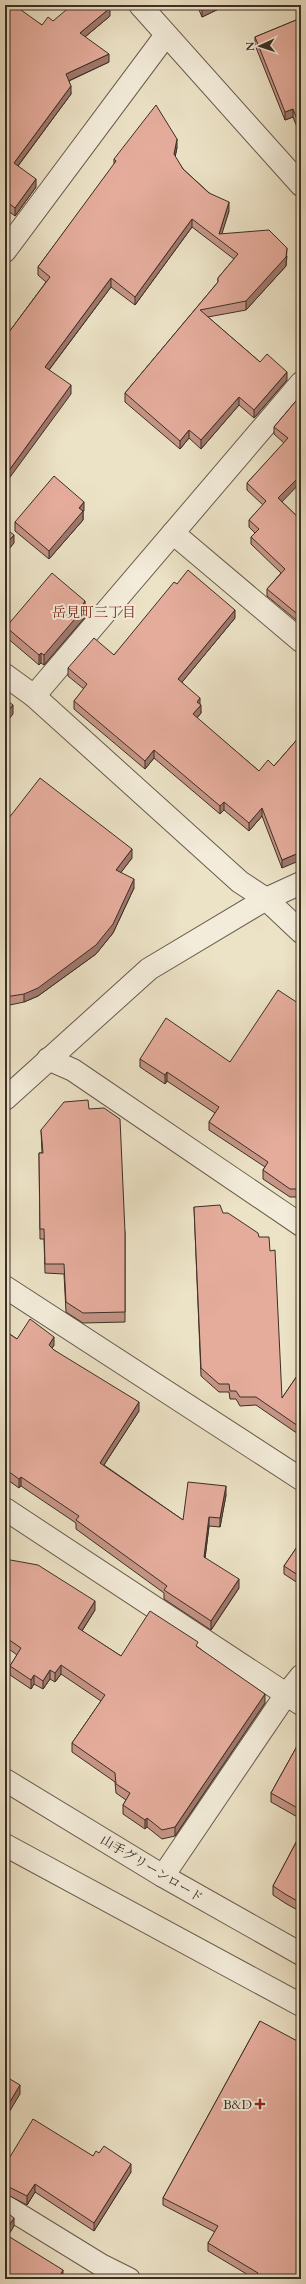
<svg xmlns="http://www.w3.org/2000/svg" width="306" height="2284" viewBox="0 0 306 2284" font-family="Cardo,'Noto Serif JP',serif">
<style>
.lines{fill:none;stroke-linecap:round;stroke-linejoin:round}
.minor-casing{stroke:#685c4e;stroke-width:24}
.minor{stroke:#f3ecda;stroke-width:22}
.wall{fill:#c59486;stroke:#3c2f26}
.shaded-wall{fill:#a0786d;stroke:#3c2f26}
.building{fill:#e5ac9c;stroke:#3c2f26}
.poi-dot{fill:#8f2418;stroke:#f3ecda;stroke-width:1.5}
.labels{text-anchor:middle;stroke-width:4;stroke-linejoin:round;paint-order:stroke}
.street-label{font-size:13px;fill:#3c2f26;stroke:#f3ecda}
.poi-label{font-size:13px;fill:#3c2f26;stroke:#f3ecda;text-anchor:end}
.neighbourhood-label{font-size:14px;fill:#7a1f14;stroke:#f3ecda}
</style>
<rect width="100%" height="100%" fill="#ece2c6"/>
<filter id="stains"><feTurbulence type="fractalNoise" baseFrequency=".005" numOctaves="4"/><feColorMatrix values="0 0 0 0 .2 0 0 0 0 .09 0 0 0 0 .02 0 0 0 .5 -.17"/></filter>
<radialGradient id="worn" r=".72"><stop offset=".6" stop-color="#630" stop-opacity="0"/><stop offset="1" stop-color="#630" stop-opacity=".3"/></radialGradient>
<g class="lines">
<!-- minor casing -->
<g class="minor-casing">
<g id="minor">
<polyline points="140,5 301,185"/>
<polyline points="5,251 166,35"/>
<polyline points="173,533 301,641"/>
<polyline points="5,675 34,696 240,882 266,899 301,932"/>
<polyline points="34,696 301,383"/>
<polyline points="48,1059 73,1070 301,1225"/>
<polyline points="5,1099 149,969 266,899 301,883"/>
<polyline points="5,1287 301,1479"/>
<polyline points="5,1509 301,1704"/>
<polyline points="5,1780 163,1876 301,1954"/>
<polyline points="5,1845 301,2005"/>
<polyline points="163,1876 285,1696 301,1676"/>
<polyline points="5,2206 101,2265 129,2279"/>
</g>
</g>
<!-- minor -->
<use href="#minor" class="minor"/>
</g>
<!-- wall -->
<g class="wall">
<polygon points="5,5 42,25 53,21 110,16 85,37 109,62 69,81 71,94 18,166 36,187 15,216 7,210 5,212"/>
<polygon points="197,5 227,5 202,17"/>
<polygon points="301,18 301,137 293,117 285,120 255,45 255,37"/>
<polygon points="177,147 175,157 183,169 229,211 221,234 287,256 286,266 246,310 208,317 260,362 287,380 254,418 239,405 201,449 189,438 180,449 125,402 125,393 218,282 218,278 234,259 192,227 135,305 111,287 49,370 71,394 9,332 46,282 38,275 38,267 114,165 114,159"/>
<polygon points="301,395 282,502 301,520 301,624 267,596 267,589 281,573 251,544 251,537 255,533 249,527 249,520 263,505 247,490 247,483 284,443 274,434 274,427"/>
<polygon points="84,510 83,512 83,520 49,559 15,531 15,522"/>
<polygon points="177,584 235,618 182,682 200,704 201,713 197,718 259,771 274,766 301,735 282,868 262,816 249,831 224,810 220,814 154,758 145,769 74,709 74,701 84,689 68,676 68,668 114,655"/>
<polygon points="85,606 86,616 44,665 41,663 39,665 6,637 6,627"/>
<polygon points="5,823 132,858 121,872 134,888 113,933 96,954 38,996 24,1002 5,1006"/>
<polygon points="301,1005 300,1197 290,1197 263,1179 263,1170 265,1167 209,1130 209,1122 215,1113 167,1081 165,1084 140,1067 140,1059 230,1062"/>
<polygon points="89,1109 125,1232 125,1322 83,1323 66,1312 64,1274 45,1273 44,1239 40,1239 39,1153 42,1153 41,1130"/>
<polygon points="194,1207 282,1398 301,1370 301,1436 256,1405 240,1406 236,1399 230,1399 229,1392 219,1392 201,1376"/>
<polygon points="5,1331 17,1339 54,1345 52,1348 54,1350 139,1411 104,1465 183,1520 226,1495 220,1527 209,1526 205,1558 239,1588 211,1630 164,1599 164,1593 76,1529 76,1523 21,1486 19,1488 5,1478"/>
<polygon points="301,1541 301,1585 284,1574 284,1566"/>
<polygon points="5,1559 95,1610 82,1631 121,1656 198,1647 265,1703 175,1836 162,1839 147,1827 145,1829 123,1814 123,1805 126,1800 116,1793 115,1782 72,1752 72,1743 101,1701 61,1674 55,1682 50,1679 43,1689 34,1684 31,1689 10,1675 10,1666 17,1655 5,1646"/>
<polygon points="301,1739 301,1819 271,1802 271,1793"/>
<polygon points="301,1833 301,1912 285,1903 273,1895 273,1886"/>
<polygon points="260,2021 301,2279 255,2279 208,2251 208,2243 215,2232 163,2205 163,2198"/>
<polygon points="99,2153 131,2172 94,2231 35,2192 27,2205 6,2194 5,2165 93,2156"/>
</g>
<!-- shaded-wall -->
<g class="shaded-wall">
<polygon points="209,5 227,5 202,17 202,8"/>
<polygon points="110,8 110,16 80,41 80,33"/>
<polygon points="109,54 109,62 66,82 66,74"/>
<polygon points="71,86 71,94 14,171 14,163"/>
<polygon points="293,109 293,117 285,120 285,112"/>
<polygon points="177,139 177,147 174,163 174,154"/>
<polygon points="36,179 36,187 15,216 15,208"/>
<polygon points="7,202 7,210 5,212 5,204"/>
<polygon points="229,202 229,211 220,240 219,234"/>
<polygon points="192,219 192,227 135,305 135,297"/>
<polygon points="287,248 286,266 246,310 246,301"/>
<polygon points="111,278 111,287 45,375 45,367"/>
<polygon points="287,372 287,380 254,418 254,410"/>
<polygon points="71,385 71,394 5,484 5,476"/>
<polygon points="239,397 239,405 201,449 201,440"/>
<polygon points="189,430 189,438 180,449 180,441"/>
<polygon points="301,475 301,482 278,506 278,498"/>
<polygon points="84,502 84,510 83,512 83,520 49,559 49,551"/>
<polygon points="14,535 14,543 5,554 5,545"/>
<polygon points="85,601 86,616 44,665 44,655"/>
<polygon points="235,610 235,618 178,687 178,679"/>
<polygon points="41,653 41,663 39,665 39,655"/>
<polygon points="200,698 200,706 197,702"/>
<polygon points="13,705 13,714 5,724 5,715"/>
<polygon points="201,705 201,713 193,722 193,714"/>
<polygon points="7,728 7,737 5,739 5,731"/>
<polygon points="154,750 154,758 145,769 145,761"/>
<polygon points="224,802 224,810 220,814 220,806"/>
<polygon points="262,808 262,816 249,831 249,823"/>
<polygon points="132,849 132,858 116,879 116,870"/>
<polygon points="301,852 301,860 282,868 282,860"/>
<polygon points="134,879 134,888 113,933 96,954 38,996 24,1002 24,994"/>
<polygon points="167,1072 167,1081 165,1084 165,1075"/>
<polygon points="301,1187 301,1195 300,1197 300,1189"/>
<polygon points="54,1337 54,1345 49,1353 49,1345"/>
<polygon points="139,1402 139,1411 100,1471 100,1463"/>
<polygon points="21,1477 21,1486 19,1488 19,1479"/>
<polygon points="226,1486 226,1495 220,1527 220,1518"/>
<polygon points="209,1517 209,1526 204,1566 204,1557"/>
<polygon points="239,1579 239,1588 211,1630 211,1621"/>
<polygon points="95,1601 95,1610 78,1637 78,1628"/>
<polygon points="61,1665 61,1674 55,1682 55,1673"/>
<polygon points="50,1670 50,1679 43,1689 43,1681"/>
<polygon points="34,1675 34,1684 31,1689 31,1680"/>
<polygon points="265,1694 265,1703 175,1836 175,1827"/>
<polygon points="147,1818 147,1827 145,1829 145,1820"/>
<polygon points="20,2085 20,2094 5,2119 5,2110"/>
<polygon points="131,2164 131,2172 94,2231 94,2223"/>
<polygon points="35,2184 35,2192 27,2205 27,2196"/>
<rect x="5" y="2185" width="1" height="9"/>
<polygon points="14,2218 14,2226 5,2241 5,2232"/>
<polygon points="63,2270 63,2279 58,2279"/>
</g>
<!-- building -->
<g class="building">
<polygon points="5,5 14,5 42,25 48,17 53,21 72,5 107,5 110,8 80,33 109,54 66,74 71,86 14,163 36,179 15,208 7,202 5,204"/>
<polygon points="201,5 209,5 202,8"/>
<polygon points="301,18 301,129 293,109 285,112 255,37"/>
<polygon points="156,105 177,139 174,154 183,169 209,193 229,202 219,234 269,230 287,248 286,257 246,301 200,310 260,362 267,354 287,372 254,410 239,397 201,440 189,430 180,441 125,393 218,282 218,278 238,254 192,219 135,297 111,278 45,367 71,385 5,476 5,329 9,332 50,277 38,267 116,161 114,159"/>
<polygon points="301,395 301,475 278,498 301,520 301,617 267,589 285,569 251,537 259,529 249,520 266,501 247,483 288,438 274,427"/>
<polygon points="54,476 84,502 79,508 83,511 49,551 15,522"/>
<polygon points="5,528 14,535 5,545"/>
<polygon points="188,570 235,610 178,679 200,698 197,702 201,705 193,714 259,771 268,760 274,766 301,735 301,852 282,860 262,808 249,823 224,802 220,806 154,750 145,761 74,701 87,684 68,668 94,638 114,655 174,582 177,584"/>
<polygon points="52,573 85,601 83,604 86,606 44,655 41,653 39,655 6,627"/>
<polygon points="5,699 13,705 5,715"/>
<polygon points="5,726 7,728 5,731"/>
<polygon points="40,778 132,849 116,870 134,879 113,924 96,945 38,988 24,994 5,997 5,823"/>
<polygon points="278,990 301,1005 301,1187 300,1189 290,1189 263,1170 268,1162 209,1122 219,1107 167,1072 165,1075 140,1059 166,1018 230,1062"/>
<polygon points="88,1100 89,1109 104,1108 120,1119 125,1232 125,1312 83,1313 66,1302 64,1264 45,1264 44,1229 40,1229 39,1153 43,1153 41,1130 64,1102"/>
<polygon points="220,1205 223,1213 228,1213 258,1233 259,1237 269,1237 270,1251 275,1250 282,1398 301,1370 301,1428 256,1397 240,1397 236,1391 230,1391 229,1384 219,1384 201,1368 194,1207"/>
<polygon points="30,1319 54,1337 49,1345 54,1350 139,1402 100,1463 183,1520 188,1482 226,1486 220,1518 209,1517 204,1557 239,1579 211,1621 164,1590 167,1586 76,1520 79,1516 21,1477 19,1479 5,1469 5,1331 17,1339"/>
<polygon points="301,1541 301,1577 284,1566"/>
<polygon points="5,1559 38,1565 95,1601 78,1628 121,1656 150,1611 198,1642 196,1646 265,1694 175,1827 162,1830 147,1818 145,1820 123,1805 130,1793 116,1784 115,1773 72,1743 105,1695 61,1665 55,1673 50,1670 43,1681 34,1675 31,1680 10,1666 21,1648 5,1637"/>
<polygon points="301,1739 301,1810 271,1793"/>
<polygon points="301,1833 301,1903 285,1894 273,1886"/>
<polygon points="260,2021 301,2043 301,2279 256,2279 258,2273 208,2243 218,2226 163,2198"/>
<polygon points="5,2076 20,2085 5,2110"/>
<polygon points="33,2119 93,2156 96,2151 99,2153 104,2146 131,2164 94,2223 35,2184 27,2196 5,2185 5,2165"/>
<polygon points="5,2211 14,2218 5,2232"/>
<polygon points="5,2234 63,2270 58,2279 5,2279"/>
</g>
<!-- markers -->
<path class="poi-dot" d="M258 2098h4v4h4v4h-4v4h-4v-4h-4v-4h4z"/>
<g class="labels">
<!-- street labels -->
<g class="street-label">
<text transform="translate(152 1868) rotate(31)" y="5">山手グリーンロード</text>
</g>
<!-- poi labels -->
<g class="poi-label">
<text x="252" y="2109">B&amp;D</text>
</g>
<!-- neighbourhood labels -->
<g class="neighbourhood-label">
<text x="94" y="617">岳見町三丁目</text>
</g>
</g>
<!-- margin -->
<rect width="306" height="2284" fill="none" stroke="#ece2c6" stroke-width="20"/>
<rect x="6" y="6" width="294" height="2272" fill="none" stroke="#3c2f26" stroke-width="2"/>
<rect x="10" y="10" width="286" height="2264" fill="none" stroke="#3c2f26"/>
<!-- north arrow -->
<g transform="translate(260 46) rotate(267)" stroke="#f3ecda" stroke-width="3" paint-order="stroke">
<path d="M0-3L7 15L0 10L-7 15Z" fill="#3c2f26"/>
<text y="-6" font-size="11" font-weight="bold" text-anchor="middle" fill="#3c2f26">N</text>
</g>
<rect width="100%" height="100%" filter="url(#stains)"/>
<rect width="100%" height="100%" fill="url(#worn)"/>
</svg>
